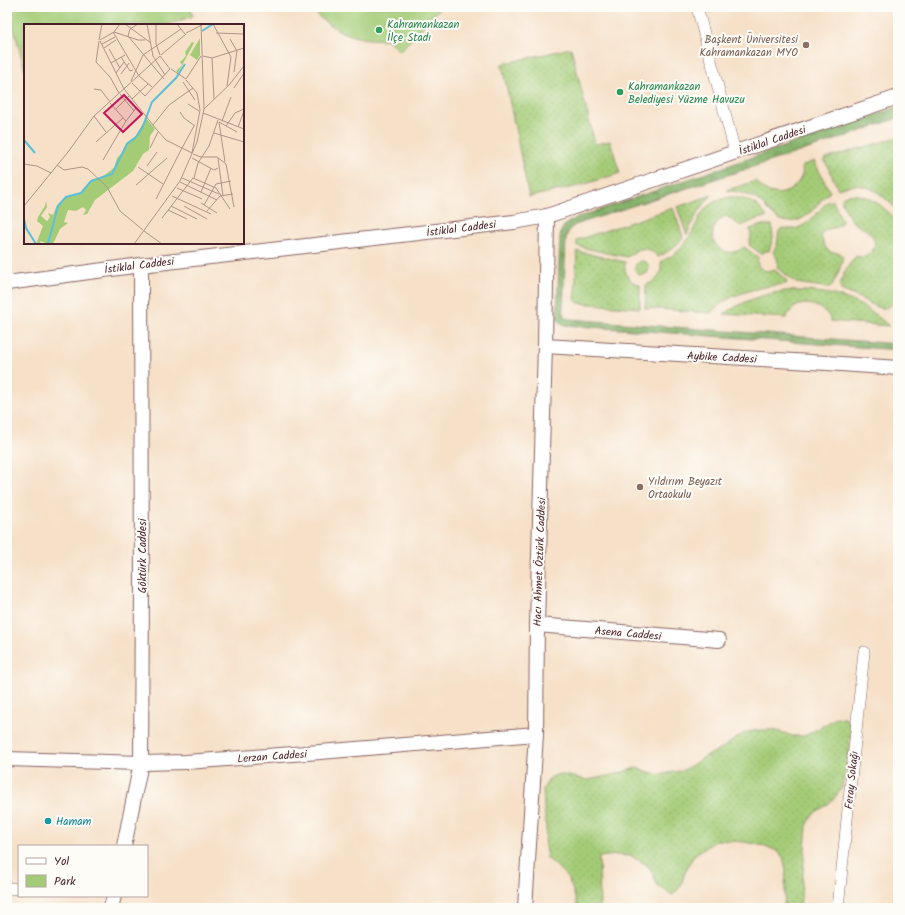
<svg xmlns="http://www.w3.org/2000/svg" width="905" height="915" viewBox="0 0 905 915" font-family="Kalam,sans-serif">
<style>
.green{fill:url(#green-dots);stroke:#777651}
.forest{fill:url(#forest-crowns);stroke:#66684a}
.pitch{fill:#a4cc77;stroke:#777651}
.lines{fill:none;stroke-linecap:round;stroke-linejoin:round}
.minor-casing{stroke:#866362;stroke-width:12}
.tertiary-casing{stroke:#866362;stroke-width:16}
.minor{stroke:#fff;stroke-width:11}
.tertiary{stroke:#fff;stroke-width:14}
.leisure-dot{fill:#2e9e5b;stroke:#fdfcf7;stroke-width:1.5}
.education-dot{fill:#8d6e63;stroke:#fdfcf7;stroke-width:1.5}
.culture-dot{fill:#0f9aa8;stroke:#fdfcf7;stroke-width:1.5}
.labels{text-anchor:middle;stroke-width:4;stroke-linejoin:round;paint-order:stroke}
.leisure-label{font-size:11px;fill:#27864d;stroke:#fdfcf7;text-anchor:start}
.education-label{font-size:11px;fill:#785e54;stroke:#fdfcf7;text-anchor:end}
.street-label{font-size:11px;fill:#4a1f2b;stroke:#fdfcf7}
.culture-label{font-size:11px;fill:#0d838f;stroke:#fdfcf7;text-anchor:start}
.inset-river{fill:none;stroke:#5abfd8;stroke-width:2}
.inset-road{fill:none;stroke:#b19389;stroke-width:1}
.view{fill:#c2185b;fill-opacity:0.15;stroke:#c2185b;stroke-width:2}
.inset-edge{fill:none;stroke:#4a1f2b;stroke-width:2}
</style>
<defs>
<pattern id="green-dots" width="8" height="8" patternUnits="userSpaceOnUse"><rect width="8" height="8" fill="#a4cc77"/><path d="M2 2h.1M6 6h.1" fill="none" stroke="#8faf67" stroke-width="1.8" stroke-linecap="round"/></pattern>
<pattern id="forest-crowns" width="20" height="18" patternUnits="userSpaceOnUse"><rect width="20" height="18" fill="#83b068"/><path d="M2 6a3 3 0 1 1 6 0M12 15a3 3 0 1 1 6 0" fill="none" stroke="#6d8f56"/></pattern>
</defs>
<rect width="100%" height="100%" fill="#fdfcf7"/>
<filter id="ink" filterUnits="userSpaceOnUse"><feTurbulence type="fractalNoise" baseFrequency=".025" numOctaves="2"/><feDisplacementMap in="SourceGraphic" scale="8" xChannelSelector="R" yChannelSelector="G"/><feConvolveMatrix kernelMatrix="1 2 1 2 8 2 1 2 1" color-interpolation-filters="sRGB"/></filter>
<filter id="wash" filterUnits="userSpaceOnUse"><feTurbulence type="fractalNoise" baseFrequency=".012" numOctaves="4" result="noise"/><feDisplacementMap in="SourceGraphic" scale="16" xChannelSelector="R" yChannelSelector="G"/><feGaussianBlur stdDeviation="0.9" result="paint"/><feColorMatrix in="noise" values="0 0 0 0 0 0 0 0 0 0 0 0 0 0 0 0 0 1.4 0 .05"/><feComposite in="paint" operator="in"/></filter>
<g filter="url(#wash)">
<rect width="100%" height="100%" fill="#f6e0c7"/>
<!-- green -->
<g class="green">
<polygon points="571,48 595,144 610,141 620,173 579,186 529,197 502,64"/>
<path d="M898,137v73c-21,-19 -31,-31 -60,-21l-14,-30z"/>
<path d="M814,161l16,31c-10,7 -15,18 -24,24 -11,8 -25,8 -34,-2 -5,-4 -8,-9 -13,-13 -9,-7 -21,-9 -32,-11l29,-9c5,6 10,11 18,12 12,3 24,-7 28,-18 1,-3 0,-6 0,-9z"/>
<path d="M712,195c-12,12 -19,25 -25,40l-10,-28z"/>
<path d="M846,195c23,-3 36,11 52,26v78c-14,15 -20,9 -36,0 -7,-3 -14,-6 -21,-9l-1,-2c0,-11 9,-24 16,-32 6,2 11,1 15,-4 9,-11 0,-20 -10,-25 -3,-2 -6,-3 -8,-5 -5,-6 -8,-14 -11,-20 0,-4 0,-5 4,-7z"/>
<path d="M731,197c16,1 27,6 36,20l-10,2 -16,7c-5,-3 -9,-7 -15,-10 -28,13 -7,50 18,31l14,10c-3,11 7,17 16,12l12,11 1,3 -2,1c-20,2 -43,7 -60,17 -6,4 -10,8 -15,12l-65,-5 1,-23c12,-4 16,-11 15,-23 9,-5 18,-10 24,-19 17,-21 11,-40 46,-46z"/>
<path d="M831,201h2l9,19c-1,11 -16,5 -21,15 1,5 4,14 9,17 3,1 10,-1 12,3 3,5 -8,28 -12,33l-34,-5 -19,-16c2,-6 0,-10 -4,-15l4,-7 2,-14 3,-3c21,6 33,-13 45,-26z"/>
<path d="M673,208l10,29c-6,9 -15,15 -25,20 -10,-11 -20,-11 -30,0l-22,-4 -29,-7v-6z"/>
<polygon points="762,225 772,225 773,238 769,251 764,251 761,254 749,245 751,237 750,229"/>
<path d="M577,251l48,11c-1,13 3,19 15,23v23l-62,-5 -2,-2 -1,-3z"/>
<circle cx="642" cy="268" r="7"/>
<path d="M785,291c29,-1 57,2 82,18 8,5 15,11 22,17l-58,-5c-3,-11 -20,-20 -31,-16 -7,2 -11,8 -14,13l-62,-4c22,-14 36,-19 61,-23z"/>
<path d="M837,717l10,2 4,9 -4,36 -6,26 -11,13 -17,11 -6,12 -7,82h-16l2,-39 -3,-12 -6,-6 -12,-5 -21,-4 -27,-2 -23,15 -9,17 -4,14 -8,9 -16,-9 -4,-13 -6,-8 -16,-9 -15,-1 -17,2 1,51h-22c-3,-9 -5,-19 -9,-27 -5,-9 -15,-17 -22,-23l-2,-12 1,-18 -2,-21 -1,-18 7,-11 8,-4 30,6 24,-5 24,-7 23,7 25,-5 17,-11 20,-10 14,-10 11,-7 14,-2h13l11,3 8,3h12l14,-7z"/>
</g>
<!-- forest -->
<path class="forest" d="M898,107v11l-68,24 -183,59 -72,24c-5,3 -7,7 -9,13l-3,71c0,5 0,8 6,10l329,25v6l-333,-25c-4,-2 -6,-3 -8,-8l3,-80c1,-12 8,-15 19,-20z"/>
<!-- pitch -->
<g class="pitch">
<polygon points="8,7 190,7 193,16 167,25 25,25 25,70"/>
<path d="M310,7h131l-41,44 -13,-12c-30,3 -58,-9 -77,-32z"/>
</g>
</g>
<g filter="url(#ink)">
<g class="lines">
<!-- minor casing -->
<g class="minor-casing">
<g id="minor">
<polyline points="697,7 735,152"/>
<polyline points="7,888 19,889"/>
<polyline points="838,908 864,652"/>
</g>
</g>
<!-- tertiary casing -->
<g class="tertiary-casing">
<g id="tertiary">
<polyline points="7,283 141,265 514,222 547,216 898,97"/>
<polyline points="545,346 827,363 898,368"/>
<polyline points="537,625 719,640"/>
<polyline points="7,759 141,763 186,762 320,752 536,734"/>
<polyline points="124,846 141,763 142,587 141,265"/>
<polyline points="111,908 114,896"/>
<polyline points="525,908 536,734 537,625 545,346 547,216"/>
</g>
</g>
<!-- minor -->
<use href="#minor" class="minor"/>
<!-- tertiary -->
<use href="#tertiary" class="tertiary"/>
</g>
</g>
<!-- markers -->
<g class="leisure-dot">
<circle cx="379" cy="30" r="4"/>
<circle cx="620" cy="92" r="4"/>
</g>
<g class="education-dot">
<circle cx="806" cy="45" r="4"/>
<circle cx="640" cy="487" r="4"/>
</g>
<circle class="culture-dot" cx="48" cy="821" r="4"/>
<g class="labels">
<!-- leisure labels -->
<g class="leisure-label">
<text x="387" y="28">Kahramankazan<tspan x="387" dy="13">İlçe Stadı</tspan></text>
<text x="628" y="90">Kahramankazan<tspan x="628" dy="13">Belediyesi Yüzme Havuzu</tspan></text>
</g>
<!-- education labels -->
<g class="education-label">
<text x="798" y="43">Başkent Üniversitesi<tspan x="798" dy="13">Kahramankazan MYO</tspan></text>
<text x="648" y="485" text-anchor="start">Yıldırım Beyazıt<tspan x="648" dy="13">Ortaokulu</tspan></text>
</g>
<!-- street labels -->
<g class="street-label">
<text transform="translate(772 140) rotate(-19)" y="4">İstiklal Caddesi</text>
<text transform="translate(461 228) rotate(-7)" y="4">İstiklal Caddesi</text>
<text transform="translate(139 265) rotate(-7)" y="4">İstiklal Caddesi</text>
<text transform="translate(722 357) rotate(3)" y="4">Aybike Caddesi</text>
<text transform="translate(142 556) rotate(-90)" y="4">Göktürk Caddesi</text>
<text transform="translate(539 562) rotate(-88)" y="4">Hacı Ahmet Öztürk Caddesi</text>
<text transform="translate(628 633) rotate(5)" y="4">Asena Caddesi</text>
<text transform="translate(272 756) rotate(-4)" y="4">Lerzan Caddesi</text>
<text transform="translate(851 780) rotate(-84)" y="4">Feray Sokağı</text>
</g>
<!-- culture labels -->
<g class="culture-label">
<text x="56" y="825">Hamam</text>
</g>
</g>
<!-- overview -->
<g transform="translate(24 24)">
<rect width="220" height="220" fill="#f6e0c7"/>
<path d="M176,14v17l-3,5 -7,-5zM168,18l2,1 -16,30 -2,-2 6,-6 -2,-3 6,-6 -1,-4z" fill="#a4cc77"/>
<path d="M122,94l9,11 -5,7 -1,14 -6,4 -10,17 -38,29 -8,14 -4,1 3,-5 -3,-3 -7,4 -8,-1 -4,12 4,1 -8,6 -7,15 -4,-1 2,-6 -3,7 -8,-3 1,3h-5l7,-18 -6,-5 1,-4 7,-11 1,-5 1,6 -6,9 6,5 3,-4 -2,-4 5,2 4,-10 9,-8 15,-4 10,-13 12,-4 11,-8 3,-10 7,-7 2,-8 10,-7z" fill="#a4cc77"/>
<path class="inset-river" d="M178,7l11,-7M0,116l11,13M0,195l2,9 10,16M24,220l10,-38 8,-9 15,-4 10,-12 21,-7 15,-30 9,-7 7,-11 9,-24 24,-24 9,-14"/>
<path class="inset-road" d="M101,0l26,19M114,0l-8,5 -2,7 36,43M123,0l6,32 12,19M132,0v20l4,11M153,0l8,10M189,0l18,33 -4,29M89,8l26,44M90,8l24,8h7M162,9l16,-8M192,9l28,1M206,15l7,12 -3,21M75,16l3,-16M76,16l14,-8 6,-8M75,17l-3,21 14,15 9,16M76,17l24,48 33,41 9,10 26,13 8,-43 -3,-17 -11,-13M78,20l13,-7M80,24l12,-8M85,25l11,19M137,31l25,-21M136,32l10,13M179,32l9,2 32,-10M97,33l9,14 3,-1M188,34l2,41M87,39l14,-8M147,45l15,10M92,49l8,-11M97,50l8,-11M115,52l13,11M162,55l15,-23M107,57l12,-26 38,-26M159,58l12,18M108,59l13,13 25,-27M210,64l10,-15M70,65l7,1 9,12M96,70l14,17M108,75l16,-15M86,79l16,18M164,80l11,7M92,85l13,-13M180,85l25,-24 15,-19M156,88l4,6 11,8M179,89l41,16M70,92l66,-60M198,97l9,-24M195,98l6,40M195,98l18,10M129,101l16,-20 24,-17M202,102l9,-13 9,-4M214,103l6,-16M190,109l30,9M72,118l27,-24M126,124l8,-16M158,124l12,-22M169,130l8,3h16l9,7 8,43M168,134l22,12 4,-2M194,134l5,38M79,136l23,-39 11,-14M0,140l13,2 14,7M33,141l7,5 18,-3 6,2 19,18 13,24 23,19M123,142l10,-14M114,143l25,17M158,154l37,16M170,154l4,-15 11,-17 9,-26M156,158l37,18M112,161l31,-27M153,164l25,11M177,168l10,-24M148,172l39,18M132,175l26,-51M177,179l16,10M180,181l12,-21 15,-3M0,182l44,-54 26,-36 12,16M147,182l26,13M160,182l23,13M144,186l19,9M183,187l13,-15 13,-2M138,194l31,-40 23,10 14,21M120,207l18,13M110,220l46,-63 17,-39 7,-33 -3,-85"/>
<path class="view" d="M100,71l18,19 -19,18 -19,-19z"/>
<rect width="220" height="220" class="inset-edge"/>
</g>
<!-- margin -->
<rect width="905" height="915" fill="none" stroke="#fdfcf7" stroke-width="24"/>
<!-- legend -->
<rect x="18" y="845" width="130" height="52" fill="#fdfcf7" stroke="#b5a4a5"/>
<rect x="26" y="858" width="20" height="6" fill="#ffffff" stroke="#b5a4a5"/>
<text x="54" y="865" font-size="12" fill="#4a1f2b">Yol</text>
<rect x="26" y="875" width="20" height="12" fill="#a4cc77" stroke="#b5a4a5"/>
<text x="54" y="885" font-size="12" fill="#4a1f2b">Park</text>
</svg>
